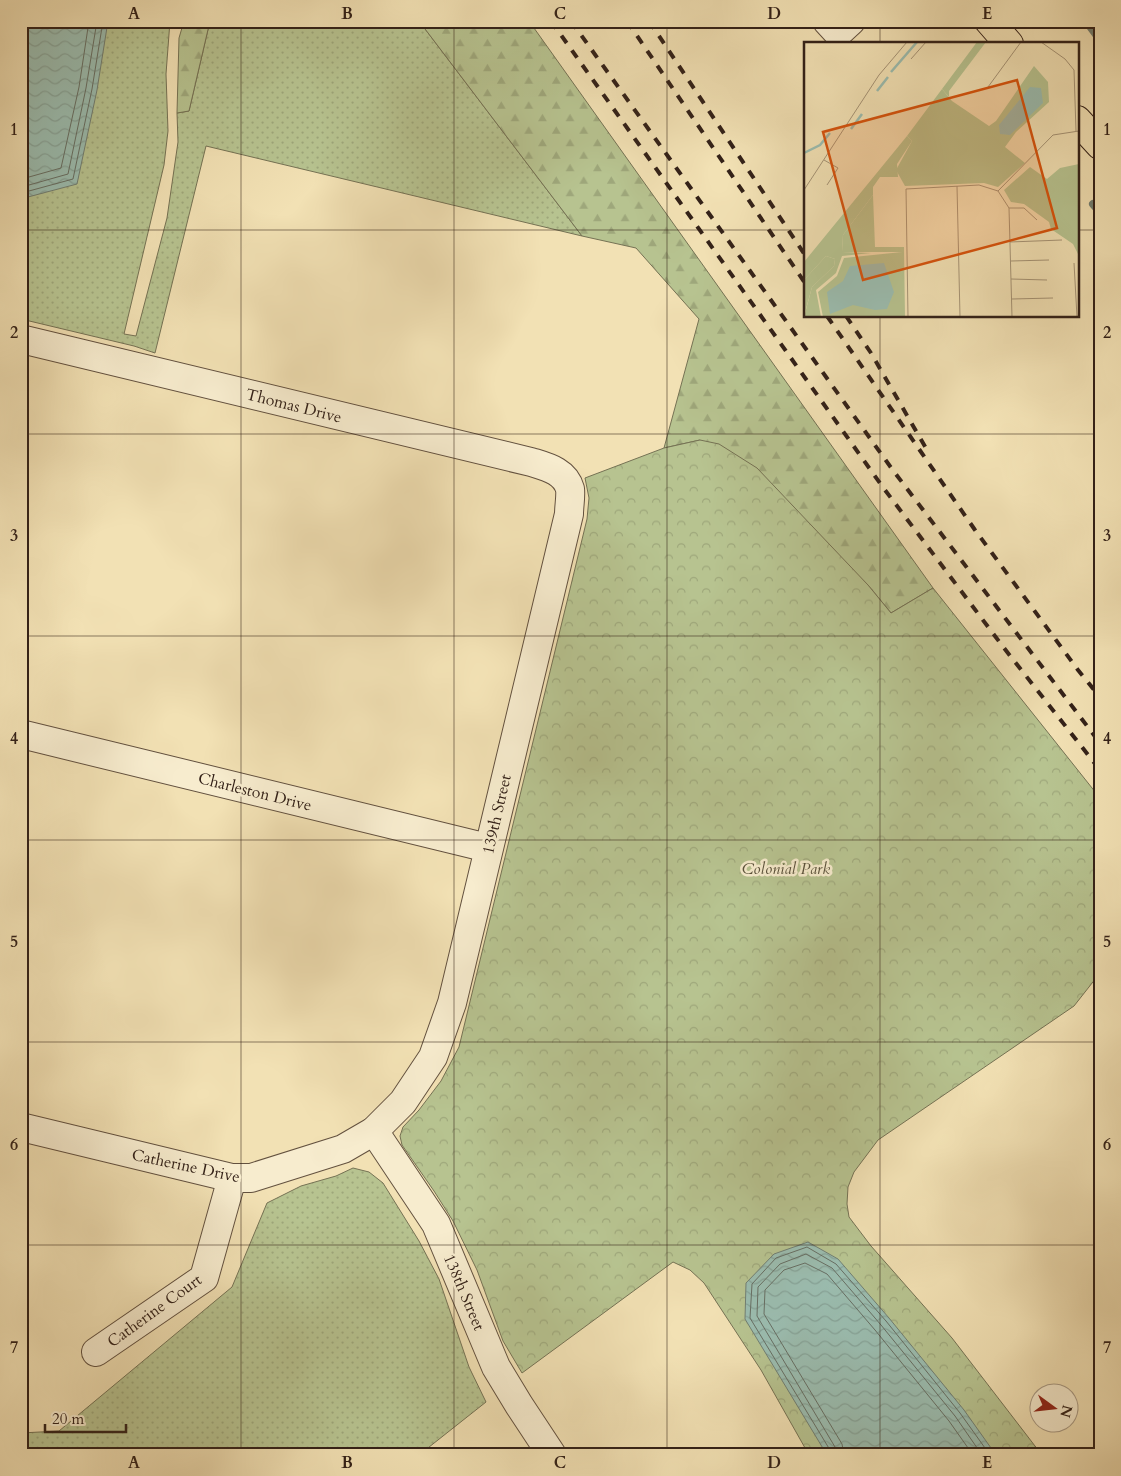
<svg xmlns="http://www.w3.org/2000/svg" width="1121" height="1476" viewBox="0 0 1121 1476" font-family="Cardo,serif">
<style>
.grass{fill:url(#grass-dots);stroke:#757254}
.forest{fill:url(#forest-firs);stroke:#757254}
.park{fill:url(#park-crowns);stroke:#757254}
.water{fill:url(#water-waves);stroke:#717f73}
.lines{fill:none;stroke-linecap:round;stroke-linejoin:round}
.shore{stroke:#676f64;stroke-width:1}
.stream{stroke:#717f73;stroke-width:8}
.minor-casing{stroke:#63513f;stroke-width:30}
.major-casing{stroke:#332118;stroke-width:30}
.minor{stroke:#f7ecce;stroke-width:28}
.major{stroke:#f2e1b4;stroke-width:28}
.rail{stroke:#332118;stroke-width:4;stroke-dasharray:9 9;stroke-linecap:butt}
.grid{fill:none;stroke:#332118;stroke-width:1;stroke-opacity:0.55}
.labels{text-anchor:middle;stroke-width:5;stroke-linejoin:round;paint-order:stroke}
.street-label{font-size:16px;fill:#332118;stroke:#f7ecce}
.park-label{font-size:16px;font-style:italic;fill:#5b523c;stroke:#f7ecce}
.inset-river{fill:none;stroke:#9bbdb0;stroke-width:2.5}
.inset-road{fill:none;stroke:#a69476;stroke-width:1}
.view{fill:#d6530d;fill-opacity:0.15;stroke:#d6530d;stroke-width:2.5}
.inset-edge{fill:none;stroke:#332118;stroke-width:2.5}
.neatline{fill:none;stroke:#332118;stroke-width:2}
.grid-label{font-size:16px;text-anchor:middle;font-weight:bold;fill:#332118}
</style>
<defs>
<pattern id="grass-dots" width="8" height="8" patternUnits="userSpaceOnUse" patternTransform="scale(1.25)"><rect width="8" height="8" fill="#b7c390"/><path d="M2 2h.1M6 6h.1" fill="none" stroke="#9ea77b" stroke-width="1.8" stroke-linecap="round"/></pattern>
<pattern id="forest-firs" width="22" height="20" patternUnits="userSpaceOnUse" patternTransform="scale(1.25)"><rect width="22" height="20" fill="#b7c390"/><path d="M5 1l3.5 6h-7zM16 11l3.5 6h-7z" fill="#9ea77b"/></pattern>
<pattern id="park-crowns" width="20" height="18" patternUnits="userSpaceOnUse" patternTransform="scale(1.25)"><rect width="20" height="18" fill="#b7c390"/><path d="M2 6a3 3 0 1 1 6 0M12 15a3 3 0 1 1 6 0" fill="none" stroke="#9ea77b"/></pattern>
<pattern id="water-waves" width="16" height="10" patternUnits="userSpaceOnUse" patternTransform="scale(1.25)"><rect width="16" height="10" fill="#9bbdb0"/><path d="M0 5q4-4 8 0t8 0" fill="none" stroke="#86a297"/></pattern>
</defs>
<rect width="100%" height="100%" fill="#f2e1b4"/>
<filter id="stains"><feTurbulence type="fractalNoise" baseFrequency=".004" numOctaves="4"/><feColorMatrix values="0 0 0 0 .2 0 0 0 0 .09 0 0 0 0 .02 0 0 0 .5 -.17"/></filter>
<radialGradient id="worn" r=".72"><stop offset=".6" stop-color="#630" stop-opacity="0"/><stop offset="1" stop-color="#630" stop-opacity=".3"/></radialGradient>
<!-- grass -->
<g class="grass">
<polygon points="21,21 170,21 166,74 168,131 164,165 124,334 136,336 167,218 178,142 177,113 189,111 210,21 419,21 582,236 206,146 155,353 134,346 21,319"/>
<polygon points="353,1168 369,1172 383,1183 419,1241 439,1279 469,1367 486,1402 419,1455 21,1455 21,1433 59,1431 232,1287 267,1203 301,1186 336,1176"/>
</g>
<!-- forest -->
<g class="forest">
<polygon points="184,21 210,21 189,111 177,113 179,38"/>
<polygon points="419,21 529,21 933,588 891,613 868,585 700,440 664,448 699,319 636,248 582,236"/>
</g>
<!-- park -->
<polygon class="park" points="700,440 719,444 757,468 868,585 891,613 933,588 1100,798 1100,973 1074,1006 878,1140 854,1172 848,1187 847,1204 849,1217 871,1246 952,1338 1035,1446 1043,1455 809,1455 761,1370 704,1283 690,1270 673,1262 522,1373 503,1341 477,1270 453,1221 434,1191 402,1145 400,1136 403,1127 419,1110 441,1081 459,1047 587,519 589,498 585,478 664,448"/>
<!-- water -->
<g class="water">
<polygon points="21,21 108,21 97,90 77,184 28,197 21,195"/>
<polygon points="808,1242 838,1259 889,1318 964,1410 996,1455 827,1455 745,1319 746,1283 774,1254"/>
</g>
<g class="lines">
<!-- shore -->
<g class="shore">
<polyline points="21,176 29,177 61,168 79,87 89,21"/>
<polyline points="21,184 29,185 68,174 86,88 97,21"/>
<polyline points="21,190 29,191 73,179 92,89 103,21"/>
<polyline points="831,1455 830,1450 750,1318 752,1284 776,1258 807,1247 836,1264 886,1321 960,1413 990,1455"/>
<polyline points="837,1455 835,1447 757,1316 758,1287 780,1264 806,1254 832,1268 881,1325 955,1416 982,1455"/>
<polyline points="844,1455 842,1444 764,1314 765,1290 784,1270 805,1263 827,1274 875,1330 949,1421 973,1455"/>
</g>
<!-- stream -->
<g class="stream">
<polyline points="1086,21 1100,40"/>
<polyline points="1093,204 1100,212"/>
</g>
<!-- minor casing -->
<g class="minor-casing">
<g id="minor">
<polyline points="827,21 838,33 851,21"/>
<path d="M21,339l510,123c16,5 34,9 39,27 1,7 -1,17 -1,25l-117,489 -19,54 -30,45 -29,29 -31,18 -92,29h-19l-211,-51"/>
<polyline points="21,734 488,848"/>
<polyline points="374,1131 436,1224 496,1367 519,1405 552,1455"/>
<polyline points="96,1352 204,1278 232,1178"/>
</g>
</g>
<!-- major casing -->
<g class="major-casing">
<g id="major">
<polyline points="989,21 1009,44"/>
<polyline points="1077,120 1100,145"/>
</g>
</g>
<!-- minor -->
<use href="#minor" class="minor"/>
<!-- major -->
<use href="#major" class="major"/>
<!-- rail -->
<g class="rail">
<polyline points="551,21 882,486 1004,648 1100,770"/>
<polyline points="571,21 892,469 1100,743"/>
<polyline points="627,21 805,283"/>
<polyline points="649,21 805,255"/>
<polyline points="827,316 975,530 1078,670 1100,697"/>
<polyline points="846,316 871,353 927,450"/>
</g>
</g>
<!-- grid -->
<path class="grid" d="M241,21v1434M454,21v1434M667,21v1434M880,21v23M21,230h784M1077,230h23M880,316v1139M21,434h1079M21,636h1079M21,840h1079M21,1042h1079M21,1245h1079"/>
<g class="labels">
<!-- street labels -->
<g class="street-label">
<text transform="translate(294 405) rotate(14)" y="6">Thomas Drive</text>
<text transform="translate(255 791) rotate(14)" y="6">Charleston Drive</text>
<text transform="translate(496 814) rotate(-77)" y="6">139th Street</text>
<text transform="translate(186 1165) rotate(12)" y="6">Catherine Drive</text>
<text transform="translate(465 1292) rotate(67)" y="6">138th Street</text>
<text transform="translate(154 1310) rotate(-36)" y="6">Catherine Court</text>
</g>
<!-- park labels -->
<g class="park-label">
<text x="786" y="874">Colonial Park</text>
</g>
</g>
<!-- overview -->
<g transform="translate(804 42)">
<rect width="275" height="275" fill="#f2e1b4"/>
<path d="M275,122v92l-6,-12 -22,-15 -2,-7 -25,-18 -13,-2 -7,-12 26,-23 17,12 13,-11zM69,153l2,52h29l1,70h-82l-5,-25 19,-16 7,-18 58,-6h-60l1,-17zM22,214l9,3 -1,7 -22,21 -8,29v-36z" fill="#b7c390"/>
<path d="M173,0h9l-37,49v6l-7,-8zM103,94l5,5 -15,23 1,13h-18l-7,10v8l-30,40 -1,17 29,1 -29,3 -6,17 -20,17 5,27h-17l8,-30 22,-21 1,-7 -9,-3 -22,24v-18z" fill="#b7c390"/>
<path d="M264,127h11v32l-25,1 -8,-7 -1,-10 13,-13z" fill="#b7c390"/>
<path d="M230,24l14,16 1,20 -33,30 -11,15 20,16 -27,24 -14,-4 -79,3 -9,-16 16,-29 -5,-5 35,-47 10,12 37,25 7,-5z" fill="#b7c390"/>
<path d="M226,45l11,1 2,15 -33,32 -10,-1 -1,-9zM80,221l10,29 -7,17 -12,1 -22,-5 -23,9 -3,-22 16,-11 7,-15z" fill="#9bbdb0"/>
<path class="inset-river" d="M87,30l26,-30M73,49l11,-14M47,87l11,-15M0,111l16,-8 10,-12"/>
<path class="inset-road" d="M237,0l24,17 9,11 2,61M107,17l15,-17M184,45l33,-45M20,118l14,8 -11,17M153,144l3,131M0,148l75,-115 28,-33M194,149l55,-56 26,-4M205,166h15l13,12M206,200l52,-2M207,219l38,-1M270,221l3,54M207,237l36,1M208,257l41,-1M104,275l-2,-128 73,-4 19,6 11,17 3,109"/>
<path class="view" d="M213,38l40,148 -194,52 -40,-148z"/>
<rect width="275" height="275" class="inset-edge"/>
</g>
<!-- margin -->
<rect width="1121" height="1476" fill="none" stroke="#f2e1b4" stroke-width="55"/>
<!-- north arrow -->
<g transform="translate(1054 1408) rotate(105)"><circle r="24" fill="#f7ecce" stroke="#a99b85"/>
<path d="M0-4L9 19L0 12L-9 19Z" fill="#8f2418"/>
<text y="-8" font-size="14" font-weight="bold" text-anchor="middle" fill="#332118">N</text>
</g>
<!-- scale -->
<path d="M45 1424v8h81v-8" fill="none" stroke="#332118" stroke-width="2.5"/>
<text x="52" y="1424" font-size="15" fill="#332118" stroke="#f7ecce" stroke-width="4" paint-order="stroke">20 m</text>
<rect x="28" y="28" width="1066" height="1420" class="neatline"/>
<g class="grid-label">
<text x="134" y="19">A</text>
<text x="347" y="19">B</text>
<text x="560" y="19">C</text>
<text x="774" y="19">D</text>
<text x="987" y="19">E</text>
<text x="14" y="135">1</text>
<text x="1107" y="135">1</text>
<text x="14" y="338">2</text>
<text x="1107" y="338">2</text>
<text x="14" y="541">3</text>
<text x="1107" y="541">3</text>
<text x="14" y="744">4</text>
<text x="1107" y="744">4</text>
<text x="14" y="947">5</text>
<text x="1107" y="947">5</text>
<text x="14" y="1150">6</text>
<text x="1107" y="1150">6</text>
<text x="14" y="1353">7</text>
<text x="1107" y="1353">7</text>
<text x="134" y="1468">A</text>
<text x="347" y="1468">B</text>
<text x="560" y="1468">C</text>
<text x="774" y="1468">D</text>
<text x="987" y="1468">E</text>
</g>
<rect width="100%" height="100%" filter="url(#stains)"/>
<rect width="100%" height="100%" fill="url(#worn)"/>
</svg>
